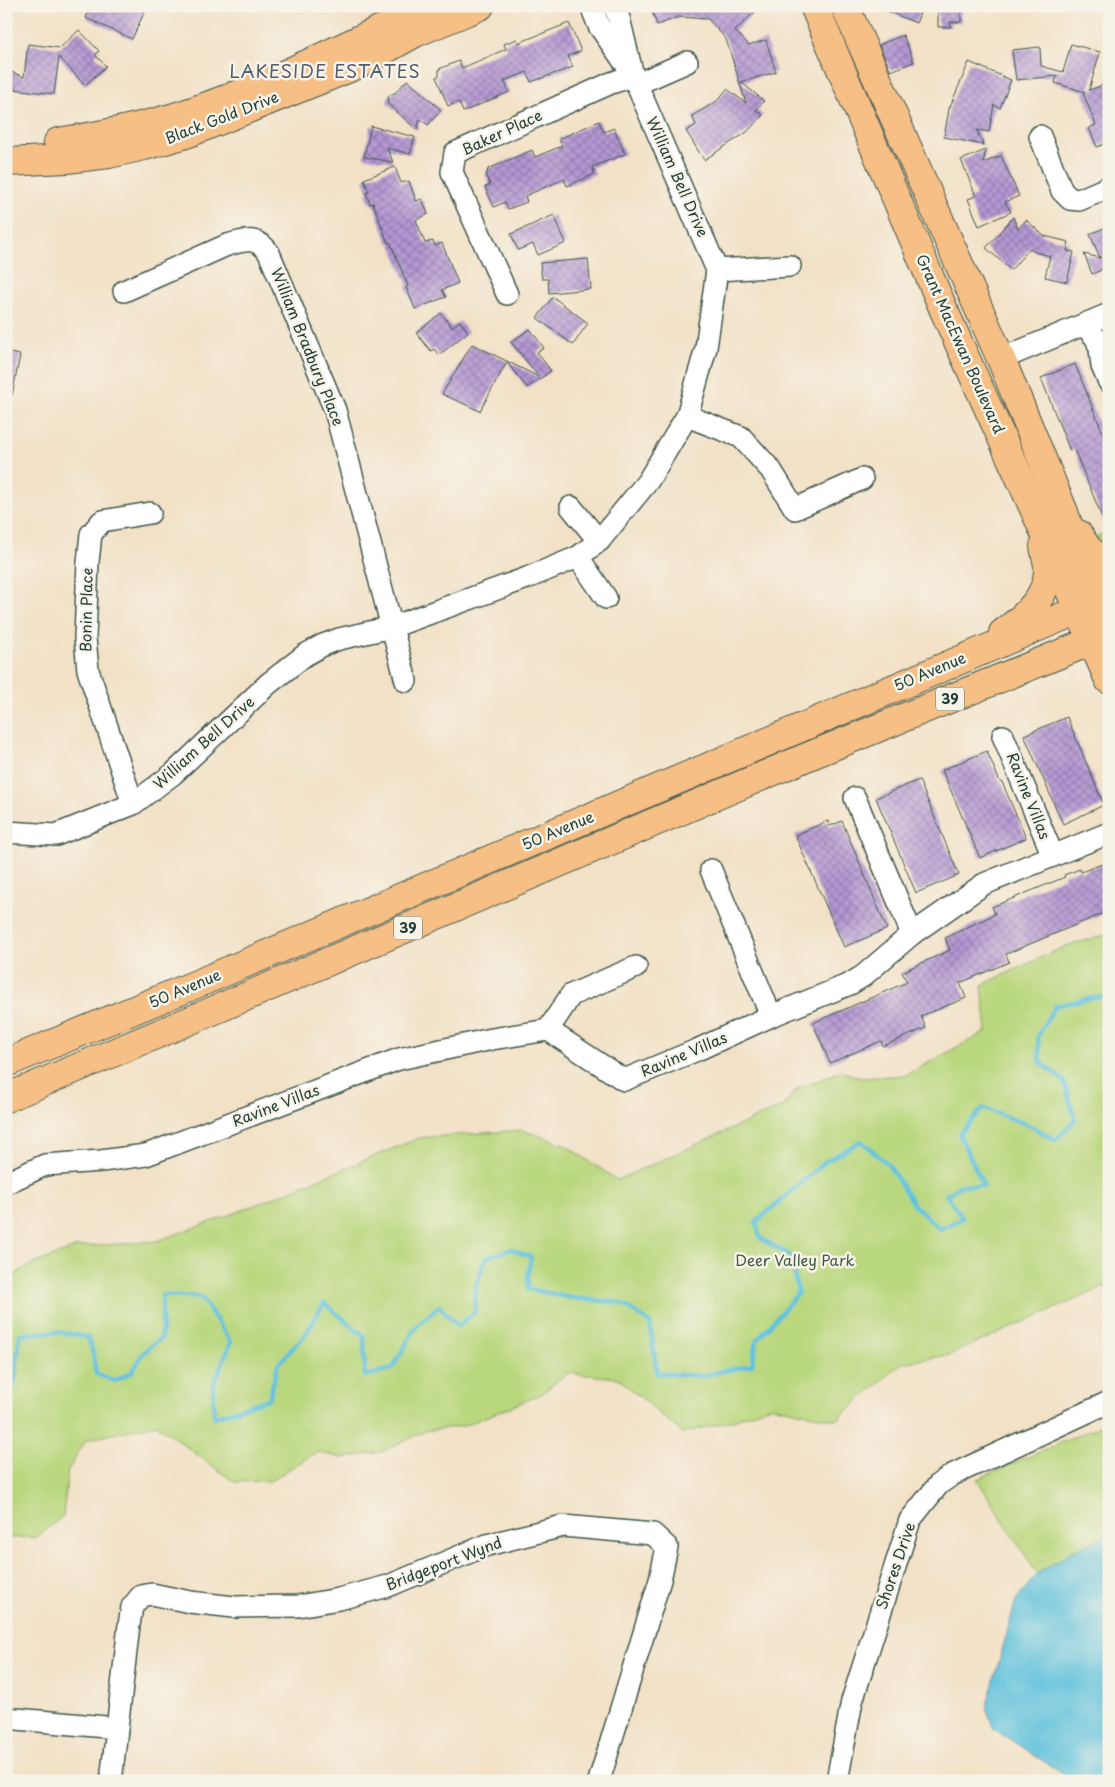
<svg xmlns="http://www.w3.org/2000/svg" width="1115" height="1787" viewBox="0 0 1115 1787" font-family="'Playpen Sans',sans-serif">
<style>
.grass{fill:url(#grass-tufts);stroke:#6c8a58}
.green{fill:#b9d77d;stroke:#6c8a58}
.water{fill:#5ec1dc;stroke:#3e7f88}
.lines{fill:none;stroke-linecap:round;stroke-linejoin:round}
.stream{stroke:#5ec1dc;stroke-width:4.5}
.building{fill:url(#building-cross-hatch)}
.minor-casing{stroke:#3f564a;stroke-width:24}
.major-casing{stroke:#3f564a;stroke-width:30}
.minor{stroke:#fff;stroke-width:21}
.major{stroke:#f5bf86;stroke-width:28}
.labels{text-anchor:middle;stroke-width:5;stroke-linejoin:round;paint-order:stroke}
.shield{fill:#f7f3e8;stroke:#60746a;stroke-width:1}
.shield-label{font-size:14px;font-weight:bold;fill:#1f3d34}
.street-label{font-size:15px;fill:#1f3d34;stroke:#f7f3e8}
.park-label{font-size:15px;fill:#3e5c43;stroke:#f7f3e8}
.quarter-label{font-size:18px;letter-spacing:1px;fill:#535c6c;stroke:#f7f3e8}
</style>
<defs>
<pattern id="grass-tufts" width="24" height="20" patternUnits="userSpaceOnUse" patternTransform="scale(1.25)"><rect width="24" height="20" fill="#b9d77d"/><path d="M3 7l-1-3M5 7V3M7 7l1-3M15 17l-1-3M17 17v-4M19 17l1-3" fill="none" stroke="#9fb96d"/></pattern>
<pattern id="building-cross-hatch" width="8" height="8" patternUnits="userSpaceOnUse" patternTransform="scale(1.25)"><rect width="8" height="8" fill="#b497d3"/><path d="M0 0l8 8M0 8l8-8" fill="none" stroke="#927cac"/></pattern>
</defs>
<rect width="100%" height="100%" fill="#f7f3e8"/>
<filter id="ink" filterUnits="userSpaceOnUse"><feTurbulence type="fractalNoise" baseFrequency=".02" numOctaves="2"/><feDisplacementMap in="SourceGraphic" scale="10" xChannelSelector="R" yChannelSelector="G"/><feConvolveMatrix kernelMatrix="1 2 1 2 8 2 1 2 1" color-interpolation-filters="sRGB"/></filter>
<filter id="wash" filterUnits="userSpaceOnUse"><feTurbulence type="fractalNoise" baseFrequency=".0096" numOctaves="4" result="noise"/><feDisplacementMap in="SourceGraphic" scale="20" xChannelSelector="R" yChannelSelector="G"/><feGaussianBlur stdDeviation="1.12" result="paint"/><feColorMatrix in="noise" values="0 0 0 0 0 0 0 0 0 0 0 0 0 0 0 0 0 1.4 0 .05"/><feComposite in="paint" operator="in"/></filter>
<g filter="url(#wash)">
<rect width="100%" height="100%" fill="#f2e1c6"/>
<!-- grass -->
<polygon class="grass" points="1109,531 1109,546 1095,537"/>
<!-- green -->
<g class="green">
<polygon points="1109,934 1109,1285 949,1355 902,1363 836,1420 771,1406 730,1421 682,1433 618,1378 567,1373 540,1395 463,1426 425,1431 382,1452 342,1458 317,1452 270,1481 234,1482 156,1424 86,1440 68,1470 63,1516 37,1537 6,1538 6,1281 28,1266 77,1247 157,1241 230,1215 419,1138 522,1130 564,1144 617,1180 783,1106 797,1089 841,1071 862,1078 906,1075 987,1031 982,985 1066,946"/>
<polygon points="1109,1422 1109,1534 1069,1553 1037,1574 977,1479"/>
</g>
<!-- water -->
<g class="water">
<polygon points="194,6 235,6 210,11"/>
<polygon points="1109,1534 1109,1781 1069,1781 1066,1776 994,1729 986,1708 1016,1600 1037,1574 1069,1553"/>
</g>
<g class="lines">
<!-- stream -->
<polyline class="stream" points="6,1392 14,1386 20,1334 59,1332 87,1337 92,1349 96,1374 115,1381 133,1371 143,1353 162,1337 162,1295 201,1297 231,1342 213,1386 214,1417 269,1399 278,1364 305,1335 324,1303 364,1336 365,1376 392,1369 415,1328 439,1306 458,1326 475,1312 475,1289 486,1258 511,1249 531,1257 528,1274 528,1289 572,1298 622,1303 650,1323 657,1373 701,1376 752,1365 757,1340 798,1293 791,1256 760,1238 756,1222 826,1161 861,1141 888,1164 913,1204 940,1229 963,1218 946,1195 961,1185 984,1186 959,1134 983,1108 1031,1126 1056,1140 1075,1120 1064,1081 1040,1062 1038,1036 1055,1006 1091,998 1109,997"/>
</g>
<g id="blocks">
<!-- building -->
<g class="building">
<polygon points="91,6 147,6 132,39 86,18"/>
<polygon points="650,6 761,6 735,31 749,45 766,40 776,72 741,82 764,101 756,110 763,115 747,132 704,160 686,131 696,125 692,116 717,101 727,89 746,103 726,39 708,19 679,17 657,25"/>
<polygon points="875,6 923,6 916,23"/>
<polygon points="938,6 961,6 961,22 950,22 951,27 938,27"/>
<polygon points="569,23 581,51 568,56 573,67 531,82 527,72 504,81 509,92 463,112 459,102 448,106 436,77 439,76 439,69 459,61 462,68 506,49 504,44 517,39 518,43"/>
<polygon points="79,30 99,51 95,55 106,66 85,85 59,57 54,94 6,88 6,70 24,77 28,44 60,48"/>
<polygon points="903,35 914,62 891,71 879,45"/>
<polygon points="1071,44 1100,52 1089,90 1109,83 1109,142 1097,147 1089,128 1096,125 1083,93 1085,92 1055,83 1057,76 1016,80 1012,50 1040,47 1041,66 1063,72"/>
<polygon points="969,62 1011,80 1000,108 994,105 989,132 977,130 983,145 944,137 949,109"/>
<polygon points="407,80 441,110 428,125 420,119 417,130 387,103 389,95 395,93"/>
<polygon points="599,121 604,132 614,128 625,154 592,167 595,174 567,186 564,179 525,196 527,202 508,209 505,202 494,207 485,187 490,185 486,176 488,169 532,150 535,157 562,146 559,139"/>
<polygon points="371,126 415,137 410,154 387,148 393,162 364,157"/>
<polygon points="986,150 983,163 1001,156 1019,196 1005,202 1011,212 979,226 968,199 976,196 961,160"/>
<polygon points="395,167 401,183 409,181 416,201 422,199 428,214 416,220 425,243 433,241 435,246 442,243 458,283 442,290 446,297 415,309 406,287 408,286 390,242 388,243 373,203 370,204 366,193 369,192 364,179"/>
<polygon points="554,215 566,243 538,255 533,244 518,250 511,234"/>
<polygon points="1013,217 1018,229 1026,220 1044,236 1069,242 1067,251 1074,252 1067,282 1045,277 1050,256 1035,252 1030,248 1011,270 986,248"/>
<polygon points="1109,226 1109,278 1105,268 1092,274 1084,254 1100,258 1090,234"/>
<polygon points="588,259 591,289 549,293 548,279 542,279 540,263"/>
<polygon points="553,297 588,323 573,345 537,318"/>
<polygon points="441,313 452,327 460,321 468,332 439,355 434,349 431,351 416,333"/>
<polygon points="530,329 544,348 537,352 551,371 527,388 507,362 480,411 442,394 472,344 539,377 511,342"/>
<polygon points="6,352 20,355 12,395 6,395"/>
<polygon points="1075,364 1109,448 1109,534 1074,449 1070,451 1041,378"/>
<polygon points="1067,717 1104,805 1063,824 1024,735"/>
<polygon points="987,751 1000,782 1002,782 1026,838 980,858 942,770"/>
<polygon points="919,780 959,875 916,893 876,798"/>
<polygon points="828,821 830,826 842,821 887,929 844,947 795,835"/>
<polygon points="1102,864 1109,881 1109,911 1006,954 1009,962 960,983 966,998 921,1016 926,1028 883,1046 881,1041 830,1063 813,1023 907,982 902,972 950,950 945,938 995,914 992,907 1065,877 1064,875 1080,869 1081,872"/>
</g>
</g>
</g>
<g filter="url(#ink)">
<use href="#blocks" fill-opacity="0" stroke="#3f564a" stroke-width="1"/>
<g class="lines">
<!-- minor casing -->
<g class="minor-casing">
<g id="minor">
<polyline points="591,6 599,26 625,63"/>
<polyline points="637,84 687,62"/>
<polyline points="1040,136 1062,191 1070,199 1079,200 1109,187"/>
<polyline points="717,270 790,266"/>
<path d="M124,291l103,-46c18,-5 30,-9 42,8l66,157 71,271"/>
<polyline points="507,294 452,172 455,153 611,83 633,76"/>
<polyline points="1084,325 1096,338 1100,349 1102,366 1109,382"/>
<polyline points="1001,359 1109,314"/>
<polyline points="687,416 741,437 771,470 795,509 862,479"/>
<polyline points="571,507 599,541"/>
<polyline points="578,557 606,598"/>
<polyline points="1003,736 1053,856"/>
<polyline points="855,798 912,934"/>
<polyline points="133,804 88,670 85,638 88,562 91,534 102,521 150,513"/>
<polyline points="6,832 56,835 133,804 173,774 268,684 305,655 323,645 339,639 392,627 527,578 578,557 599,541 648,481 687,416 706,348 717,270 633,76 619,18 614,6"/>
<polyline points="711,870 771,1016"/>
<polyline points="548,1030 571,995 636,967"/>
<polyline points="6,1183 45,1165 101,1161 146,1155 399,1059 492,1039 548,1030 624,1080 697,1050 771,1016 850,984 863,976 912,934 984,884 1109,833"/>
<polyline points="6,1718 117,1728"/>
<polyline points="111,1781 129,1625 132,1607 141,1596 152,1594 190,1602 234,1607 298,1606 339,1599 388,1586 487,1545 563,1526 653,1534 667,1547 660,1580 599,1781"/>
<polyline points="837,1781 852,1701 910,1520 939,1484 952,1475 1109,1402"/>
</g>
</g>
<!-- major casing -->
<g class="major-casing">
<g id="major">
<polyline points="814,6 946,315 1039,520 1109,680"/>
<polyline points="845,6 1001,359 1064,512 1076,549 1106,619"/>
<path d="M58,142c44,-7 87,-15 129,-29 81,-27 156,-67 233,-102"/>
<polyline points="6,162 67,159 109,154 144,146 186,134 357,65 415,33 480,6"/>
<polyline points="1078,534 1088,549 1109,567"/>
<path d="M1003,633c22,-16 47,-38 45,-67 -1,-7 -3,-14 -4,-20"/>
<polyline points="6,1063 199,983 1109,597"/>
<polyline points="6,1098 217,1009 809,756 1109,634"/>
</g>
</g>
<!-- minor -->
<use href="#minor" class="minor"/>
<!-- major -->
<use href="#major" class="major"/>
</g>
</g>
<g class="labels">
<!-- shield labels -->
<g class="shield">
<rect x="936" y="687.5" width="28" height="23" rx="4"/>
<rect x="394" y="916.5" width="28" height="23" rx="4"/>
</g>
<g class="shield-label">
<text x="950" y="704">39</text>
<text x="408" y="933">39</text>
</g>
<!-- street labels -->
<g class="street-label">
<text transform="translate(222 118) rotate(-21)" y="5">Black Gold Drive</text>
<text transform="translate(502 133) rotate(-25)" y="5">Baker Place</text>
<text transform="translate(677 177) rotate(66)" y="5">William Bell Drive</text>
<text transform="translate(960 344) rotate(66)" y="5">Grant MacEwan Boulevard</text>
<text transform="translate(307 347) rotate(68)" y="5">William Bradbury Place</text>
<text transform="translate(87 610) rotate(-89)" y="5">Bonin Place</text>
<text transform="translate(930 672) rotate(-23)" y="5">50 Avenue</text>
<text transform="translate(204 743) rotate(-42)" y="5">William Bell Drive</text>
<text transform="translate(1028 796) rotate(68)" y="5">Ravine Villas</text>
<text transform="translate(558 831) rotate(-23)" y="5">50 Avenue</text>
<text transform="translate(185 989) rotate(-23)" y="5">50 Avenue</text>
<text transform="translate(684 1055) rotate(-23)" y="5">Ravine Villas</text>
<text transform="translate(276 1106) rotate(-21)" y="5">Ravine Villas</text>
<text transform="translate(444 1564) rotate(-21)" y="5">Bridgeport Wynd</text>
<text transform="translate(896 1566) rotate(-71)" y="5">Shores Drive</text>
</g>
<!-- park labels -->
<g class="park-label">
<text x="795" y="1266">Deer Valley Park</text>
</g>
<!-- quarter labels -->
<g class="quarter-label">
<text x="325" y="78">LAKESIDE ESTATES</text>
</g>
</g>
<!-- margin -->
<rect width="1115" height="1787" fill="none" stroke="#f7f3e8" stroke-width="25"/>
</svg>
